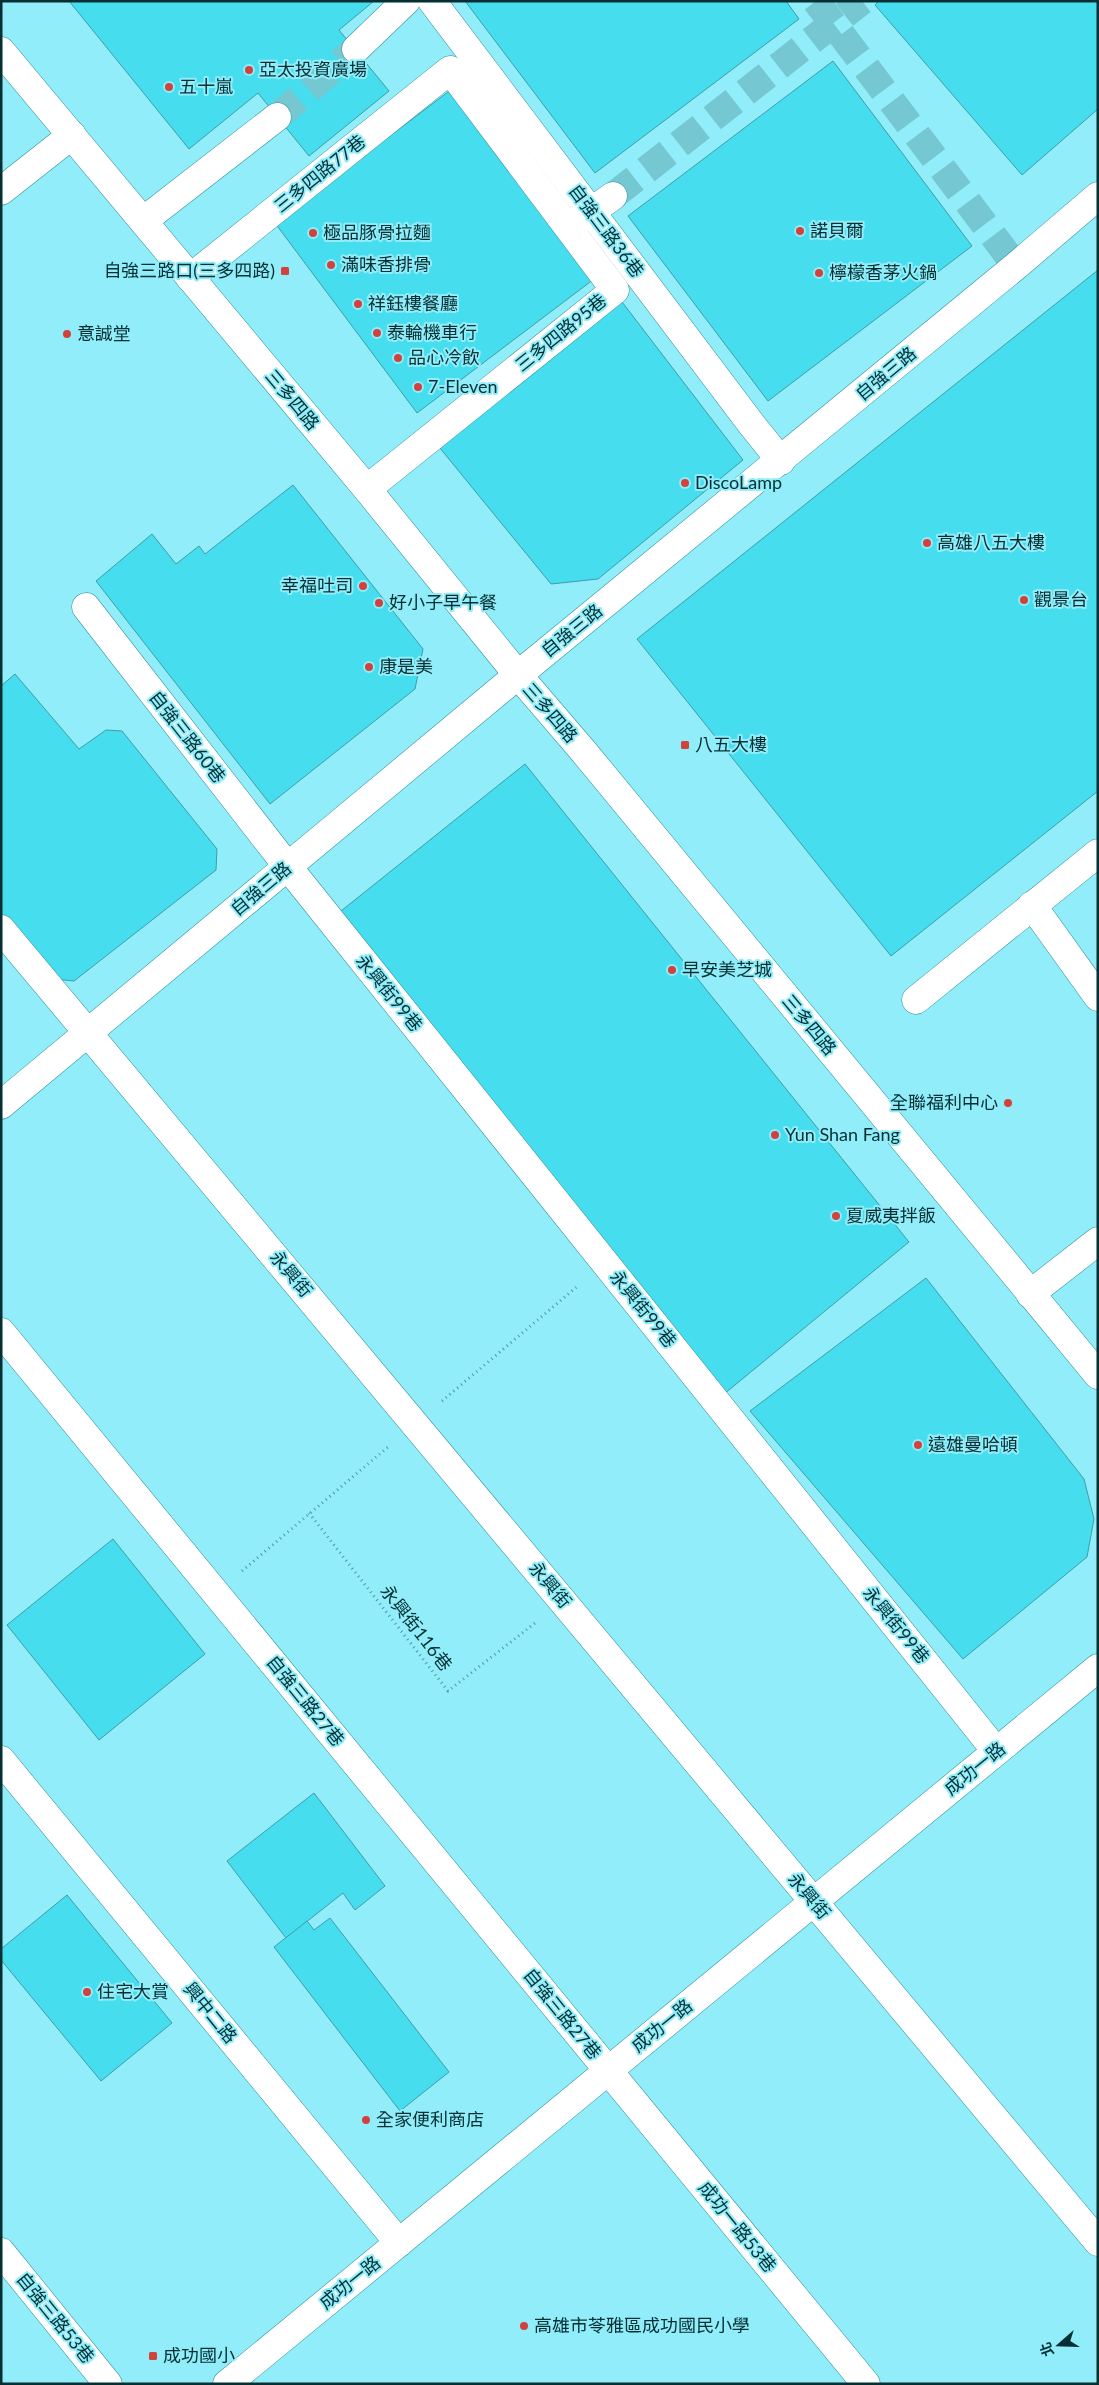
<svg xmlns="http://www.w3.org/2000/svg" width="1099" height="2385" viewBox="0 0 1099 2385" font-family="Lato,'Noto Sans TC',sans-serif">
<style>
.building{fill:#46ddef;stroke:#3e9da9}
.lines{fill:none;stroke-linecap:round;stroke-linejoin:round}
.minor-tunnel{stroke:#75c7d1;stroke-width:28;stroke-dasharray:28 14;stroke-linecap:butt}
.minor-casing{stroke:#2f909c;stroke-width:29}
.path{stroke:#5197a0;stroke-width:3;stroke-dasharray:1 4;stroke-linecap:butt}
.minor{stroke:#fff;stroke-width:28}
.poi-dot{fill:#d1423d;stroke:#91edf9;stroke-width:2}
.labels{text-anchor:middle;stroke-width:4;stroke-linejoin:round;paint-order:stroke}
.poi-label{font-size:18px;fill:#042f33;stroke:#91edf9;text-anchor:start}
.street-label{font-size:18px;fill:#042f33;stroke:#91edf9}
</style>
<rect width="100%" height="100%" fill="#91edf9"/>
<!-- building -->
<g class="building">
<polygon points="69,1 374,1 339,30 389,91 309,156 258,93 189,149"/>
<polygon points="465,1 786,1 799,19 595,173"/>
<polygon points="879,1 1098,1 1098,109 1022,175 875,5"/>
<polygon points="833,61 972,246 768,401 628,216"/>
<polygon points="456,86 598,276 417,413 275,223"/>
<polygon points="1098,270 1098,791 891,956 637,639"/>
<polygon points="619,298 743,460 598,579 551,584 435,442"/>
<polygon points="293,485 423,649 415,689 270,804 96,581 152,534 176,564 199,546 205,554"/>
<polygon points="15,674 79,749 106,730 122,731 217,849 216,870 74,981 44,978 1,924 1,686"/>
<polygon points="525,764 909,1242 724,1394 336,915"/>
<polygon points="926,1278 1084,1479 1094,1519 1087,1557 963,1659 750,1411"/>
<polygon points="113,1539 205,1654 99,1740 7,1625"/>
<polygon points="314,1793 385,1886 355,1910 343,1893 286,1938 227,1861"/>
<polygon points="67,1895 172,2023 101,2081 1,1960 1,1949"/>
<polygon points="330,1918 449,2072 400,2111 274,1947 307,1921 314,1930"/>
</g>
<g class="lines">
<!-- minor-tunnel -->
<g class="minor-tunnel">
<polyline points="816,1 1016,266"/>
<polyline points="277,117 356,49"/>
<polyline points="613,196 862,1"/>
</g>
<!-- minor casing -->
<g class="minor-casing">
<g id="minor">
<polyline points="432,1 752,425 781,461"/>
<polyline points="356,49 406,1"/>
<polyline points="1,51 367,489 518,675 584,752 1098,1375"/>
<polyline points="1,191 72,135"/>
<polyline points="143,221 277,117"/>
<polyline points="578,221 613,196"/>
<polyline points="190,278 450,70 615,290 367,489"/>
<polyline points="86,607 288,867 996,1751"/>
<polyline points="1032,905 1098,997"/>
<polyline points="1,929 1098,2242"/>
<polyline points="916,1000 1098,853"/>
<polyline points="1,1105 518,675 1016,266 1098,196"/>
<polyline points="1030,1294 1098,1241"/>
<polyline points="1,1332 866,2384"/>
<polyline points="1,1760 399,2243"/>
<polyline points="1,2252 108,2384"/>
<polyline points="227,2384 1098,1668"/>
</g>
</g>
<!-- path -->
<g class="path">
<polyline points="442,1401 579,1285"/>
<polyline points="309,1513 448,1691 535,1623"/>
<polyline points="242,1571 388,1447"/>
</g>
<!-- minor -->
<use href="#minor" class="minor"/>
</g>
<!-- markers -->
<g class="poi-dot">
<circle cx="249" cy="70" r="5"/>
<circle cx="169" cy="87" r="5"/>
<circle cx="800" cy="231" r="5"/>
<circle cx="313" cy="233" r="5"/>
<circle cx="331" cy="265" r="5"/>
<rect x="280" y="266" width="10" height="10" rx="2.5"/>
<circle cx="819" cy="273" r="5"/>
<circle cx="358" cy="304" r="5"/>
<circle cx="377" cy="333" r="5"/>
<circle cx="67" cy="334" r="5"/>
<circle cx="398" cy="358" r="5"/>
<circle cx="418" cy="387" r="5"/>
<circle cx="685" cy="483" r="5"/>
<circle cx="927" cy="543" r="5"/>
<circle cx="363" cy="586" r="5"/>
<circle cx="1024" cy="600" r="5"/>
<circle cx="379" cy="603" r="5"/>
<circle cx="369" cy="667" r="5"/>
<rect x="680" y="740" width="10" height="10" rx="2.5"/>
<circle cx="672" cy="970" r="5"/>
<circle cx="1008" cy="1103" r="5"/>
<circle cx="775" cy="1135" r="5"/>
<circle cx="836" cy="1216" r="5"/>
<circle cx="918" cy="1445" r="5"/>
<circle cx="87" cy="1992" r="5"/>
<circle cx="366" cy="2120" r="5"/>
<circle cx="524" cy="2326" r="5"/>
<rect x="148" y="2351" width="10" height="10" rx="2.5"/>
</g>
<g class="labels">
<!-- poi labels -->
<g class="poi-label">
<text x="259" y="76">亞太投資廣場</text>
<text x="179" y="93">五十嵐</text>
<text x="810" y="237">諾貝爾</text>
<text x="323" y="239">極品豚骨拉麵</text>
<text x="341" y="271">滿味香排骨</text>
<text x="275" y="277" text-anchor="end">自強三路口(三多四路)</text>
<text x="829" y="279">檸檬香茅火鍋</text>
<text x="368" y="310">祥鈺樓餐廳</text>
<text x="387" y="339">泰輪機車行</text>
<text x="77" y="340">意誠堂</text>
<text x="408" y="364">品心冷飲</text>
<text x="428" y="393">7-Eleven</text>
<text x="695" y="489">DiscoLamp</text>
<text x="937" y="549">高雄八五大樓</text>
<text x="353" y="592" text-anchor="end">幸福吐司</text>
<text x="1034" y="606">觀景台</text>
<text x="389" y="609">好小子早午餐</text>
<text x="379" y="673">康是美</text>
<text x="695" y="751">八五大樓</text>
<text x="682" y="976">早安美芝城</text>
<text x="998" y="1109" text-anchor="end">全聯福利中心</text>
<text x="785" y="1141">Yun Shan Fang</text>
<text x="846" y="1222">夏威夷拌飯</text>
<text x="928" y="1451">遠雄曼哈頓</text>
<text x="97" y="1998">住宅大賞</text>
<text x="376" y="2126">全家便利商店</text>
<text x="534" y="2332">高雄市苓雅區成功國民小學</text>
<text x="163" y="2362">成功國小</text>
</g>
<!-- street labels -->
<g class="street-label">
<text transform="translate(320 174) rotate(-39)" y="6">三多四路77巷</text>
<text transform="translate(606 231) rotate(53)" y="6">自強三路36巷</text>
<text transform="translate(561 333) rotate(-39)" y="6">三多四路95巷</text>
<text transform="translate(886 374) rotate(-40)" y="6">自強三路</text>
<text transform="translate(292 400) rotate(50)" y="6">三多四路</text>
<text transform="translate(572 631) rotate(-39)" y="6">自強三路</text>
<text transform="translate(550 713) rotate(49)" y="6">三多四路</text>
<text transform="translate(187 737) rotate(52)" y="6">自強三路60巷</text>
<text transform="translate(261 889) rotate(-40)" y="6">自強三路</text>
<text transform="translate(389 993) rotate(51)" y="6">永興街99巷</text>
<text transform="translate(809 1025) rotate(50)" y="6">三多四路</text>
<text transform="translate(291 1274) rotate(50)" y="6">永興街</text>
<text transform="translate(643 1309) rotate(51)" y="6">永興街99巷</text>
<text transform="translate(550 1585) rotate(50)" y="6">永興街</text>
<text transform="translate(896 1625) rotate(51)" y="6">永興街99巷</text>
<text transform="translate(416 1628) rotate(52)" y="6">永興街116巷</text>
<text transform="translate(305 1701) rotate(51)" y="6">自強三路27巷</text>
<text transform="translate(975 1769) rotate(-39)" y="6">成功一路</text>
<text transform="translate(809 1896) rotate(50)" y="6">永興街</text>
<text transform="translate(210 2013) rotate(51)" y="6">興中二路</text>
<text transform="translate(562 2014) rotate(51)" y="6">自強三路27巷</text>
<text transform="translate(662 2026) rotate(-39)" y="6">成功一路</text>
<text transform="translate(737 2227) rotate(51)" y="6">成功一路53巷</text>
<text transform="translate(350 2283) rotate(-39)" y="6">成功一路</text>
<text transform="translate(55 2318) rotate(51)" y="6">自強三路53巷</text>
</g>
</g>
<!-- border -->
<rect width="1099" height="2385" fill="none" stroke="#042f33" stroke-width="5"/>
<!-- north arrow -->
<g transform="translate(1059 2345) rotate(250)" stroke="#91edf9" stroke-width="4" paint-order="stroke">
<path d="M0-4L9 19L0 12L-9 19Z" fill="#042f33"/>
<text y="-8" font-size="14" font-weight="bold" text-anchor="middle" fill="#042f33">北</text>
</g>
</svg>
